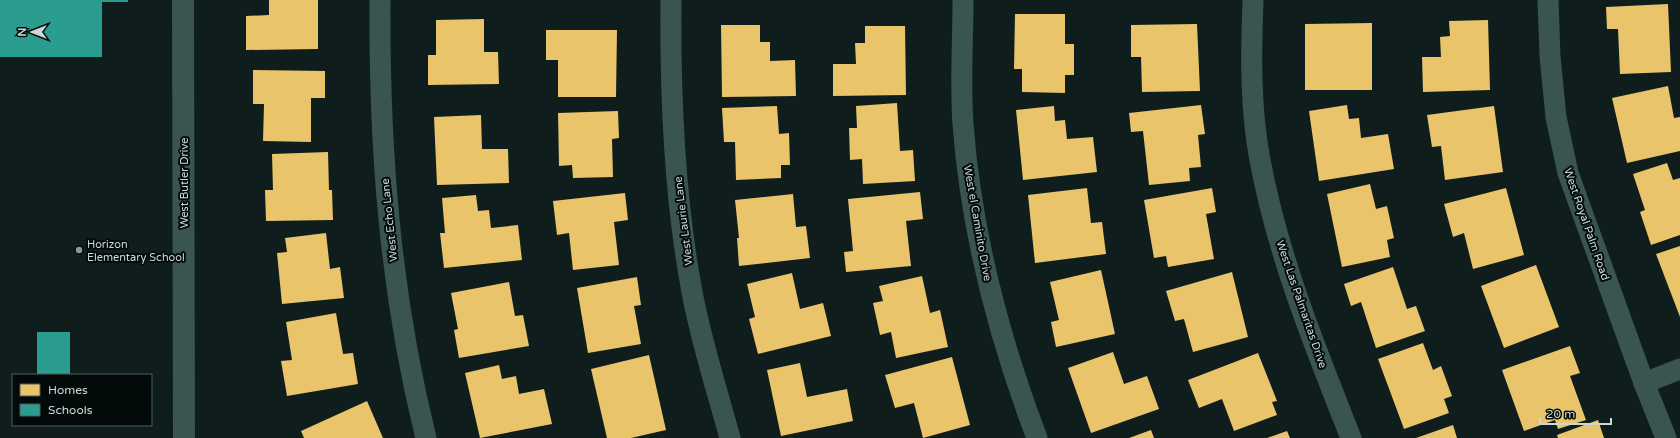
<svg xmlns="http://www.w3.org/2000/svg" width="1680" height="438" viewBox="0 0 1680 438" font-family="'Varela Round',sans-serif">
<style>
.homes{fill:#e9c46a}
.schools{fill:#2a9d8f}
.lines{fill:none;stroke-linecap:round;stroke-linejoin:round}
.minor{stroke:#3a5451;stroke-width:21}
.tertiary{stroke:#3a5451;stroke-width:22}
.poi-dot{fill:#899896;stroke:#030b0a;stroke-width:1.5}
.labels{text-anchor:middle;stroke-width:4;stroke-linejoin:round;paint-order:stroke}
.street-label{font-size:11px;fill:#cad9d7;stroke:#030b0a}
.poi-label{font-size:11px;fill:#cad9d7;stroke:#030b0a;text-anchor:start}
</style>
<rect width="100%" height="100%" fill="#0f1e1c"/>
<!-- homes -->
<g class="homes">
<polygon points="269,0 318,0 318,49 246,50 246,16 269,15"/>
<polygon points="1668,4 1671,72 1620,74 1618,29 1607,29 1606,7"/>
<polygon points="1015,14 1065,14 1065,44 1074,44 1074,75 1065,75 1065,93 1022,92 1022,69 1014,69"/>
<polygon points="484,19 484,52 498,52 499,84 428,85 428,55 436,55 436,20"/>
<polygon points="1488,20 1490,90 1423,92 1422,57 1441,57 1440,37 1450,36 1449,21"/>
<polygon points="1372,23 1372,90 1305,90 1305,24"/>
<polygon points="1197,24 1200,91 1142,92 1141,57 1131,57 1131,25"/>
<polygon points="721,25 760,25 760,42 770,42 770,61 795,60 796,96 722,97"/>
<polygon points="865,26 905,26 906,95 833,96 833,64 856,64 855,43 865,43"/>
<polygon points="546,30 617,30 616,97 558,97 558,60 546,60"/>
<polygon points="253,70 325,71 325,98 311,98 311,142 263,141 264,104 253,104"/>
<polygon points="1668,86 1674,118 1680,117 1680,151 1627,163 1612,98"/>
<polygon points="897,103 900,151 913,150 915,181 863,184 862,159 850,160 849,128 857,128 856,106"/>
<polygon points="1201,105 1205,134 1198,135 1201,167 1189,168 1190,181 1149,185 1143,131 1131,132 1129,113"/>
<polygon points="1347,105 1349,119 1359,118 1361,138 1388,134 1394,169 1319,181 1309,111"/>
<polygon points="777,106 779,134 789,133 790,165 781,165 781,178 736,180 735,142 724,142 722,108"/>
<polygon points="1054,106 1055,121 1065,120 1067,139 1093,137 1097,172 1023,180 1016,110"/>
<polygon points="1494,106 1503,172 1445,180 1441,146 1432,147 1427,115"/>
<polygon points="618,111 619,138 612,139 613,177 573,178 572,165 559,166 558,113"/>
<polygon points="481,115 482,149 508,149 509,183 437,185 434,117"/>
<polygon points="328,152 329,190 332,190 333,220 266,221 265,190 273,190 272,154"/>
<polygon points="1667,163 1673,180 1680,178 1680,235 1651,245 1640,212 1645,210 1633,174"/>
<polygon points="1370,184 1376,209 1387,206 1394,238 1387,240 1390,257 1342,267 1327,194"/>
<polygon points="1087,188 1091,223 1102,222 1106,254 1035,263 1028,195"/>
<polygon points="1212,188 1216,212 1206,214 1214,259 1168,267 1166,256 1154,258 1144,200"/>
<polygon points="1506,188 1524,255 1473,269 1464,233 1453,237 1444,204"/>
<polygon points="920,192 923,219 906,221 911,266 846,272 844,252 853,251 848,199"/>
<polygon points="625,193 628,220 614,222 619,265 573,270 569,233 557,235 553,201"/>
<polygon points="793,194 796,227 806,226 810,258 739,266 737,238 739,238 735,200"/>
<polygon points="476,195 478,211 489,210 491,228 518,225 522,260 444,268 440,233 445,233 442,198"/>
<polygon points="326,233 330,269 340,267 344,298 282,304 277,253 287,252 285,238"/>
<polygon points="1680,246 1680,317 1656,254"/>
<polygon points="1536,265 1559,327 1504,348 1481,286"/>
<polygon points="1393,267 1407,309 1416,306 1425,331 1376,348 1361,302 1351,306 1344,284"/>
<polygon points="1101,270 1115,334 1056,347 1051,322 1059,320 1050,282"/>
<polygon points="1232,272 1248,337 1193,352 1184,319 1175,321 1166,291"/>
<polygon points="792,273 800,309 823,303 831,336 758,354 749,319 755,317 747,284"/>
<polygon points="922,276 930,313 940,310 948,347 896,358 891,332 880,335 873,303 883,301 879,286"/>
<polygon points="637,277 641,305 634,306 641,344 588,353 577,288"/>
<polygon points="509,282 515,316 523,315 529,346 459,358 454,330 458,329 451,293"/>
<polygon points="336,313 343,354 353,353 358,384 287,396 281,361 292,360 286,322"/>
<polygon points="1423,343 1433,370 1441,366 1452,396 1444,399 1449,413 1404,429 1378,359"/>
<polygon points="1570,346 1580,373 1570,376 1586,420 1558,429 1555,420 1524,431 1502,370"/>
<polygon points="1113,352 1124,384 1147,376 1159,409 1091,433 1068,368"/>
<polygon points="1258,353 1277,401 1272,402 1277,415 1234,431 1222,399 1199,408 1188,380"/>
<polygon points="649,355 666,430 631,438 607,438 591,369"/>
<polygon points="952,357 970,425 923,438 914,403 895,408 885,375"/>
<polygon points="800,363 807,397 847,389 853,421 781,436 767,370"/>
<polygon points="499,365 502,379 516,376 519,394 544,389 552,424 480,438 465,373"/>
<polygon points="367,401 383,438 304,438 301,431"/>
<polygon points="1598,420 1604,438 1558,438 1557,435"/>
<polygon points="1453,425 1457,438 1416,438"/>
<polygon points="1151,430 1154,438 1129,438"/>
<polygon points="1287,431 1290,438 1267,438"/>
</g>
<!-- schools -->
<g class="schools">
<polygon points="0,0 128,0 128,2 102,2 102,57 0,57"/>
<rect x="37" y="332" width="33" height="43"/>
</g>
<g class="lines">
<!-- minor -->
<g class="minor">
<path d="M380,0c-1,148 10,294 46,438"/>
<path d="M671,0c-1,97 3,196 21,292 9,49 25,98 38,146"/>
<path d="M963,0c0,41 -3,83 0,124 8,107 36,214 74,314"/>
<path d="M1253,0c-2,53 -3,108 7,160 18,97 55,187 91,278"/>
<polyline points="1548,0 1550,56 1556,117 1568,173 1644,383 1666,438"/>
<polyline points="1644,383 1680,369"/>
</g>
<!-- tertiary -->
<polyline class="tertiary" points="183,0 184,438"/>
</g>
<!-- markers -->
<circle class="poi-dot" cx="79" cy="250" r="4"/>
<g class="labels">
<!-- street labels -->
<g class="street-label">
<text transform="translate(184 183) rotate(-90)" y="4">West Butler Drive</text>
<text transform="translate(389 220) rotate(-96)" y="4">West Echo Lane</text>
<text transform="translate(683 221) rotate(-97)" y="4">West Laurie Lane</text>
<text transform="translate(978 223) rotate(80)" y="4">West el Caminito Drive</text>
<text transform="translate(1587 224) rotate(71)" y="4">West Royal Palm Road</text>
<text transform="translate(1302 304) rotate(71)" y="4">West Las Palmaritas Drive</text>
</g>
<!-- poi labels -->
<g class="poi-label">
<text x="87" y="248">Horizon<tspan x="87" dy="13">Elementary School</tspan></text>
</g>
</g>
<!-- legend -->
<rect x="12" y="374" width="140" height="52" fill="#030b0a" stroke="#535d5c"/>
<rect x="20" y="384" width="20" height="12" fill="#e9c46a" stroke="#535d5c"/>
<text x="48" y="394" font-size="12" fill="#cad9d7">Homes</text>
<rect x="20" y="404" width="20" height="12" fill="#2a9d8f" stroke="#535d5c"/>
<text x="48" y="414" font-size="12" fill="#cad9d7">Schools</text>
<!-- north arrow -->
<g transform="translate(32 32) rotate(270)" stroke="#030b0a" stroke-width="3" paint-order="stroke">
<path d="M0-3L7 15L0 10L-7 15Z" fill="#cad9d7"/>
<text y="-6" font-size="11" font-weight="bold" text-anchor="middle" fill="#cad9d7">N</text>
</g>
<!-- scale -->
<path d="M1540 418v6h71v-6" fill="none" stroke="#cad9d7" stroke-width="2"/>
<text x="1546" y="418" font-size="12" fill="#cad9d7" stroke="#030b0a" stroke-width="3" paint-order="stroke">20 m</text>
</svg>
